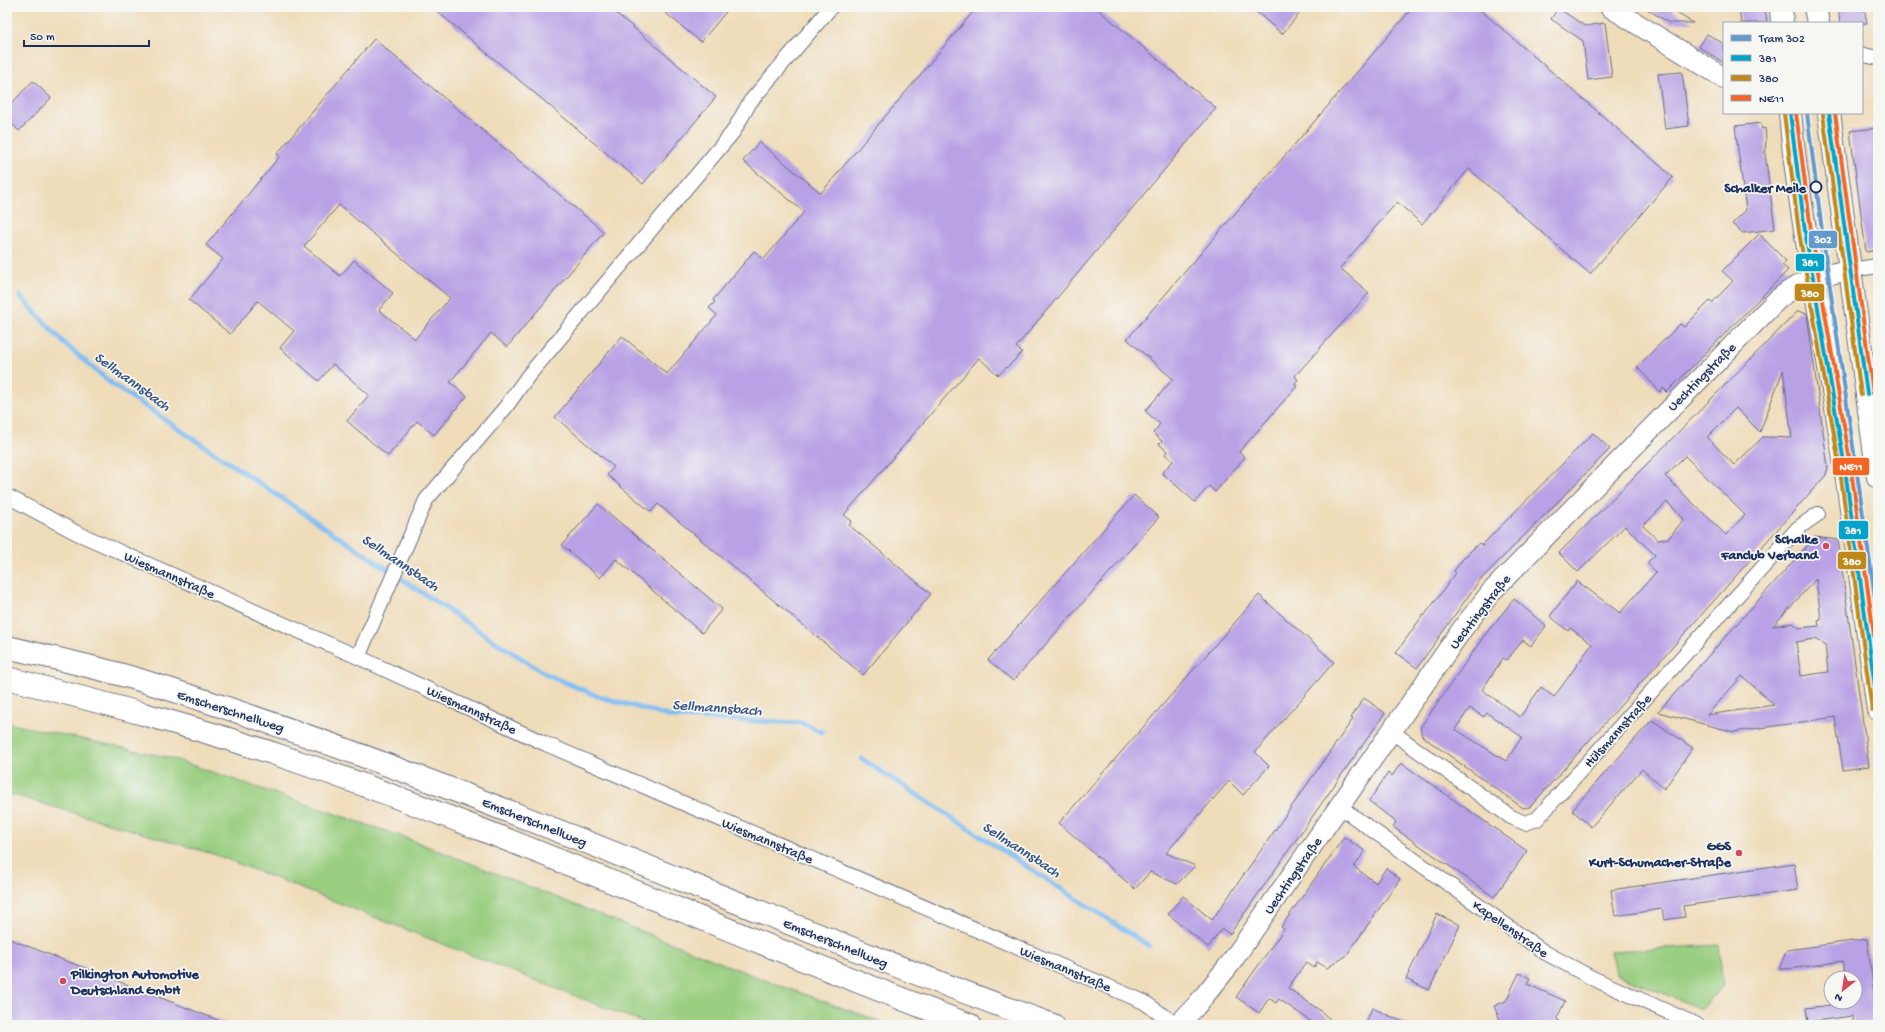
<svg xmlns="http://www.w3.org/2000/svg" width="1885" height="1032" viewBox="0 0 1885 1032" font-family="'Gochi Hand',sans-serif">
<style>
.green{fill:#9ace80;stroke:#5a7e6f}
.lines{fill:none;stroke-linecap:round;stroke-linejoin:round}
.stream{stroke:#80bef3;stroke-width:5}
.building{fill:#b8a1e5;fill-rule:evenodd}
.street-casing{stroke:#656c7e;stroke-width:16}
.secondary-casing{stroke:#656c7e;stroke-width:22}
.primary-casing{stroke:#656c7e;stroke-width:24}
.highway-casing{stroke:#656c7e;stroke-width:24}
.street{stroke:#fff;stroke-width:14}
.secondary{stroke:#fff;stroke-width:20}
.primary{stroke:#fff;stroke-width:22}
.highway{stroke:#fff;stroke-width:22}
.bus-1-casing{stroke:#f6f6f2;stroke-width:7}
.bus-2-casing{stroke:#f6f6f2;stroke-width:7}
.bus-3-casing{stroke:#f6f6f2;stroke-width:7}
.bus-1{stroke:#01a3c8;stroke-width:4}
.bus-2{stroke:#c08818;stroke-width:4}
.bus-3{stroke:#f26522;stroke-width:4}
.tram-1-casing{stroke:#f6f6f2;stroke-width:7}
.tram-1{stroke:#6399cd;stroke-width:4}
.stop-dot{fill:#f6f6f2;stroke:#1b2f5e;stroke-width:2}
.poi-dot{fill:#d1495b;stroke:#f6f6f2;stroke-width:1.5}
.labels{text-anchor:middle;stroke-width:3.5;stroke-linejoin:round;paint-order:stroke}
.stop-label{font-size:14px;font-weight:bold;fill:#1b2f5e;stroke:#f6f6f2;text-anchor:end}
.street-label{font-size:14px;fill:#1b2f5e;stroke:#f6f6f2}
.poi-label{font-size:14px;font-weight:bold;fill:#1b2f5e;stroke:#f6f6f2;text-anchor:end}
.water-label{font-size:15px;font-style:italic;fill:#345383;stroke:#f6f6f2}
.line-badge{stroke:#f6f6f2;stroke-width:1.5}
.badge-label{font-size:11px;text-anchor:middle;font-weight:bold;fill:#fff}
</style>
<rect width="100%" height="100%" fill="#f6f6f2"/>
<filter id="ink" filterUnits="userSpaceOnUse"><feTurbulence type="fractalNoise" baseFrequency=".025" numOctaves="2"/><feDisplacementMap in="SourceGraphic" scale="8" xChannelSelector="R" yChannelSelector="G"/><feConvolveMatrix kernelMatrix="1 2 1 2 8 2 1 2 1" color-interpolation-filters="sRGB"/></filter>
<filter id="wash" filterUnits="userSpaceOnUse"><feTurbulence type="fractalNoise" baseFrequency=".012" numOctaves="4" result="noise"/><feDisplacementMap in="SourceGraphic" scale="16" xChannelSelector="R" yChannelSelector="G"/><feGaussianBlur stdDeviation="0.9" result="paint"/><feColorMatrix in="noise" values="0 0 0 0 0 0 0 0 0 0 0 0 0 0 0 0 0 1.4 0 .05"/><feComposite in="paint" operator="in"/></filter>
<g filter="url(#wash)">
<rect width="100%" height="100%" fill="#efdcb9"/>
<!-- green -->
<g class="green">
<polygon points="7,723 171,758 409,839 762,979 890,1025 649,1025 216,855 7,793"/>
<polygon points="1719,945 1723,986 1701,1009 1616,974 1611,951"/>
</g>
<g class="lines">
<!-- stream -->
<g class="stream">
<polyline points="20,296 65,344 112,384 488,637 546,674 597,696 672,717 802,723 822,732"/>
<polyline points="862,759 1149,946"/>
</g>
</g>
<g id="blocks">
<!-- building -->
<g class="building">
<polygon points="432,7 609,7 716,97 643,184"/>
<polygon points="658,7 730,7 701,42"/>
<polygon points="977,7 1095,7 1216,108 1016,347 1022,352 1014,361 998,375 979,358 844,515 852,521 849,525 931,594 863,675 658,504 651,512 607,475 614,467 555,417 622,336 667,374 717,315 709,308 715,302 713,300 754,251 764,259 804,212 743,161 759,142 821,193"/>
<polygon points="1251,7 1305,7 1282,34"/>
<polygon points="1413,7 1477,7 1673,177 1590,274 1469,169 1422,224 1397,202 1340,268 1369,293 1295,376 1298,380 1294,384 1297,386 1239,452 1245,457 1215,492 1209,486 1195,502 1162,473 1173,461 1165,454 1167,451 1159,444 1162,441 1153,433 1160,424 1145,411 1173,379 1127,339"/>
<polygon points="1644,7 1667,7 1693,23 1669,23"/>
<polygon points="1739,7 1765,7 1767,23 1741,23"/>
<polygon points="1838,7 1864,7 1867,23 1840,23"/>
<polygon points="1558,8 1585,26 1605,23 1612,77 1588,80 1583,41 1551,19"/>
<polygon points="1707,34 1724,44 1724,63 1699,47"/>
<path d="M374,39l230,193 -97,115 -16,-14 -41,49 17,14 -33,39 -17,-14 -29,35 -41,-35 22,-26 -36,-31 -14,17 -39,-33 14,-17 -36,-30 -28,33 -41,-34 34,-41 -17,-14 74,-89 -3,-2zM339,205l111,93 -35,41 -36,-29 14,-17 -39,-33 -14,16 -36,-30z"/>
<polygon points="1682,72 1689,126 1665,129 1658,74"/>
<polygon points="33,81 51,98 19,131 7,119 7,108"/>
<polygon points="1761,123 1762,129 1765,128 1766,140 1765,153 1775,229 1743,233 1732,224 1746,210 1735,126"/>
<polygon points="1876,128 1878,143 1878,250 1866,252 1850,131"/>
<polygon points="1759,234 1786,261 1782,265 1788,270 1667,392 1663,388 1660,392 1637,367 1680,324 1684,327 1710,301 1712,303 1733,281 1722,271"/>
<path d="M1798,311l9,3 21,154 -2,7 -296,332 -7,1 -101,-72 -2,-8 64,-92 30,-37 32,27 -15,20 -8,-6 -16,20 -4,-2 -21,32 38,27 21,-30 13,10 38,-53 -22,-16 -2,3 -18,-15 27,-35 43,32 36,-41 -9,-9 8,-8 -30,-29 -47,46 -19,-19zM1783,370l9,68 -29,-1 -29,28 -27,-28 29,-29 24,24zM1685,456l60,59 -19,20 -61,-59zM1667,502l17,17 -15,19 -11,2 -15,-14zM1470,708l14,9 3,-4 35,24 -16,24 -51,-32z"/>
<polygon points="1593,433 1610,449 1479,581 1417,668 1396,653 1423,615 1424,616 1456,573 1454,571 1462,560 1479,543 1482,545"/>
<polygon points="1134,495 1159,517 1013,681 988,660"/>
<polygon points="598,504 722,609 702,633 616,559 600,578 562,545"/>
<path d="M1815,537l23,3 31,226 -26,4 -8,-53 -101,15 -76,-20zM1816,579l5,40 -3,1 1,6 -20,2 -6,-5 -20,3zM1815,639l10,5 3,28 -27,4 -5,-34zM1742,676l32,29 -67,10z"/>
<polygon points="1259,595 1334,662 1255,752 1269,766 1243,795 1229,781 1166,853 1195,866 1177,884 1150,872 1135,889 1059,823"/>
<polygon points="1364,698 1385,713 1230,934 1222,929 1208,947 1168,914 1183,896 1212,920 1353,719 1351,718"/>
<polygon points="1652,720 1693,748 1664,789 1642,769 1591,827 1572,810"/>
<polygon points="1401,763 1527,851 1494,897 1393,827 1396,822 1369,801 1388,773 1392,776"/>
<polygon points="1344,837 1365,851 1354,867 1376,883 1386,868 1400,879 1346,956 1327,968 1317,962 1314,968 1306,962 1288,988 1322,1012 1336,1025 1316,1025 1279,999 1276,1003 1269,998 1259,1013 1236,997 1284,929 1281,927"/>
<polygon points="1794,863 1798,890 1683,906 1685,917 1664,920 1662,909 1615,916 1611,890"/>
<polygon points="1437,914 1460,925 1429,990 1406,979"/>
<polygon points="7,938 228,1024 228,1025 7,1025"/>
<polygon points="1867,939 1878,1025 1854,1025 1852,1016 1808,1022 1806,1008 1855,1002 1855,978 1846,978 1843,961 1790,969 1779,968 1787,950"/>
<polygon points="1519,973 1530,978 1527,984 1565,1001 1557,1018 1560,1025 1502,1025 1494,1006 1506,1001"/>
<polygon points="1372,1008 1410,1025 1365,1025"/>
</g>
</g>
</g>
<g filter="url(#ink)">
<use href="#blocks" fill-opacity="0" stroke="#656c7e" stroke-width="1"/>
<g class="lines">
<!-- street casing -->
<g class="street-casing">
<g id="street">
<polyline points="1864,55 1878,58"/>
<polyline points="1850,270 1878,266"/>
<polyline points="7,496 77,533 358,657 546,744 1144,1002 1177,1025"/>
<polyline points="358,657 426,500 505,408 528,376 733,132 750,102 831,7"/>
<polyline points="1392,732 1511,817 1525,823 1537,819 1798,528 1818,514"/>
<polyline points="1340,807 1544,952 1592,978 1697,1025"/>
</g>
</g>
<!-- secondary casing -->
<g class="secondary-casing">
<g id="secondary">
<polyline points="1610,7 1724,78"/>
<path d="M1178,1025l18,-19 34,-42 233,-336 29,-37 285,-291c26,-21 41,-24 73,-30"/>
</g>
</g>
<!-- primary casing -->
<g class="primary-casing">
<g id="primary">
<polyline points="1781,7 1782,23"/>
<polyline points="1815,7 1818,23"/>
<path d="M1790,113c9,106 33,209 49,314 15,94 26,188 39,282"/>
<polyline points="1829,113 1878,477"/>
</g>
</g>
<!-- highway casing -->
<g class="highway-casing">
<g id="highway">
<path d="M7,647c45,11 91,20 136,34 310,96 605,233 910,344"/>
<path d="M7,678c93,24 186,48 277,79 232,79 456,182 686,268"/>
</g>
</g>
<!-- street -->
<use href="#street" class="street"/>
<!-- secondary -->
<use href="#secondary" class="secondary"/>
<!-- primary -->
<use href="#primary" class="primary"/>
<!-- highway -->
<use href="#highway" class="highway"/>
<!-- bus-1 casing -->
<g class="bus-1-casing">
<g id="bus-1">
<polyline points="1790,113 1805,231 1844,462 1878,709"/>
<polyline points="1829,113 1867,394"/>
</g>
</g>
<!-- bus-2 casing -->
<g class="bus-2-casing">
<g id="bus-2">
<polyline points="1784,114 1799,232 1839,463 1872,710"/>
<polyline points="1823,114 1861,395"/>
</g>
</g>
<!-- bus-3 casing -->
<g class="bus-3-casing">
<g id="bus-3">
<polyline points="1796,113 1811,230 1850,461 1878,664"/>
<polyline points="1835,113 1873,393"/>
</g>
</g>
<!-- bus-1 -->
<use href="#bus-1" class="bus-1"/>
<!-- bus-2 -->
<use href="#bus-2" class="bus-2"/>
<!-- bus-3 -->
<use href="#bus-3" class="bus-3"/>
<!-- tram-1 casing -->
<g class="tram-1-casing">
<polyline id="tram-1" points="1807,113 1823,239 1878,618"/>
</g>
<!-- tram-1 -->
<use href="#tram-1" class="tram-1"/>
</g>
</g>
<!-- markers -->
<circle class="stop-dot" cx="1816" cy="187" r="5.5"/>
<g class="poi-dot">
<circle cx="1826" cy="546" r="4"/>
<circle cx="1739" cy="853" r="4"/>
<circle cx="63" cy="981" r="4"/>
</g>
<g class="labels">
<!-- stop labels -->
<g class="stop-label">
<text x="1806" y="192">Schalker Meile</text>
</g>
<!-- street labels -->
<g class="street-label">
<text transform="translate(1701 376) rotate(-45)" y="5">Uechtingstraße</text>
<text transform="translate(170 574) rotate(24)" y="5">Wiesmannstraße</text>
<text transform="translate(1479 611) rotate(-52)" y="5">Uechtingstraße</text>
<text transform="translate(472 709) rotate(25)" y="5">Wiesmannstraße</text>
<text transform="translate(231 710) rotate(18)" y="5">Emscherschnellweg</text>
<text transform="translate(1617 730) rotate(-48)" y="5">Hülsmannstraße</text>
<text transform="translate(535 821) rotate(22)" y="5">Emscherschnellweg</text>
<text transform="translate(768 840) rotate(23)" y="5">Wiesmannstraße</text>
<text transform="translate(1292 875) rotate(-55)" y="5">Uechtingstraße</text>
<text transform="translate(1511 928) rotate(35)" y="5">Kapellenstraße</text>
<text transform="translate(836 942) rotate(22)" y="5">Emscherschnellweg</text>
<text transform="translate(1066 968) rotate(23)" y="5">Wiesmannstraße</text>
</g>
<!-- poi labels -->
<g class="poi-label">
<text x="1818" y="543">Schalke<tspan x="1818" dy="16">Fanclub Verband</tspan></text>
<text x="1731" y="850">GGS<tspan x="1731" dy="16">Kurt-Schumacher-Straße</tspan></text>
<text x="71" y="978" text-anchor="start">Pilkington Automotive<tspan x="71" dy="16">Deutschland GmbH</tspan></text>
</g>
<!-- water labels -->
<g class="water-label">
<text transform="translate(133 381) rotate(36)" y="5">Sellmannsbach</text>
<text transform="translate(401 562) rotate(34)" y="5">Sellmannsbach</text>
<text transform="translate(717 707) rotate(4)" y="5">Sellmannsbach</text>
<text transform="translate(1022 849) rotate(33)" y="5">Sellmannsbach</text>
</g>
</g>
<g class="line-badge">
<rect x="1808" y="230" width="30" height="19" rx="4" fill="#6399cd"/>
<rect x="1795" y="253" width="30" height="19" rx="4" fill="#01a3c8"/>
<rect x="1794" y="283" width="31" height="19" rx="4" fill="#c08818"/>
<rect x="1832" y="457" width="38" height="19" rx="4" fill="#f26522"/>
<rect x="1838" y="520" width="31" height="20" rx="4" fill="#01a3c8"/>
<rect x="1837" y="551" width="30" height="19" rx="4" fill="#c08818"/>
</g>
<g class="badge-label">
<text x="1823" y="243">302</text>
<text x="1810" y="266">381</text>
<text x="1810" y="297">380</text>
<text x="1851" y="470">NE11</text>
<text x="1853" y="534">381</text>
<text x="1852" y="565">380</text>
</g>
<!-- margin -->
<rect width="1885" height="1032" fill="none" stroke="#f6f6f2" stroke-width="24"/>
<!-- legend -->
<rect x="1723" y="22" width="140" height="92" fill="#f6f6f2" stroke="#9ea6b7"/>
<rect x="1731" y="35" width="20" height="6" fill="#6399cd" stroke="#9ea6b7"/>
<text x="1759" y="42" font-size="12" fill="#1b2f5e">Tram 302</text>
<rect x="1731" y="55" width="20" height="6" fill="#01a3c8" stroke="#9ea6b7"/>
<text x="1759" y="62" font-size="12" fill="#1b2f5e">381</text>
<rect x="1731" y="75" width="20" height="6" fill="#c08818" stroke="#9ea6b7"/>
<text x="1759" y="82" font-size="12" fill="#1b2f5e">380</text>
<rect x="1731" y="95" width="20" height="6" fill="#f26522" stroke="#9ea6b7"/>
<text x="1759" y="102" font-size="12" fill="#1b2f5e">NE11</text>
<!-- north arrow -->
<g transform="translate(1843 990) rotate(210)"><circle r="19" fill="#f6f6f2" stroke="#9ea6b7"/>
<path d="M0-3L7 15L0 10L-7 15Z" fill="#d1495b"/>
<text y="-6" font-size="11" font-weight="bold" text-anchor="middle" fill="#1b2f5e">N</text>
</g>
<!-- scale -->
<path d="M24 40v6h125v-6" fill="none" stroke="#1b2f5e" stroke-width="2"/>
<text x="30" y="40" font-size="12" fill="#1b2f5e" stroke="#f6f6f2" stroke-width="3" paint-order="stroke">50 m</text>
</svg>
